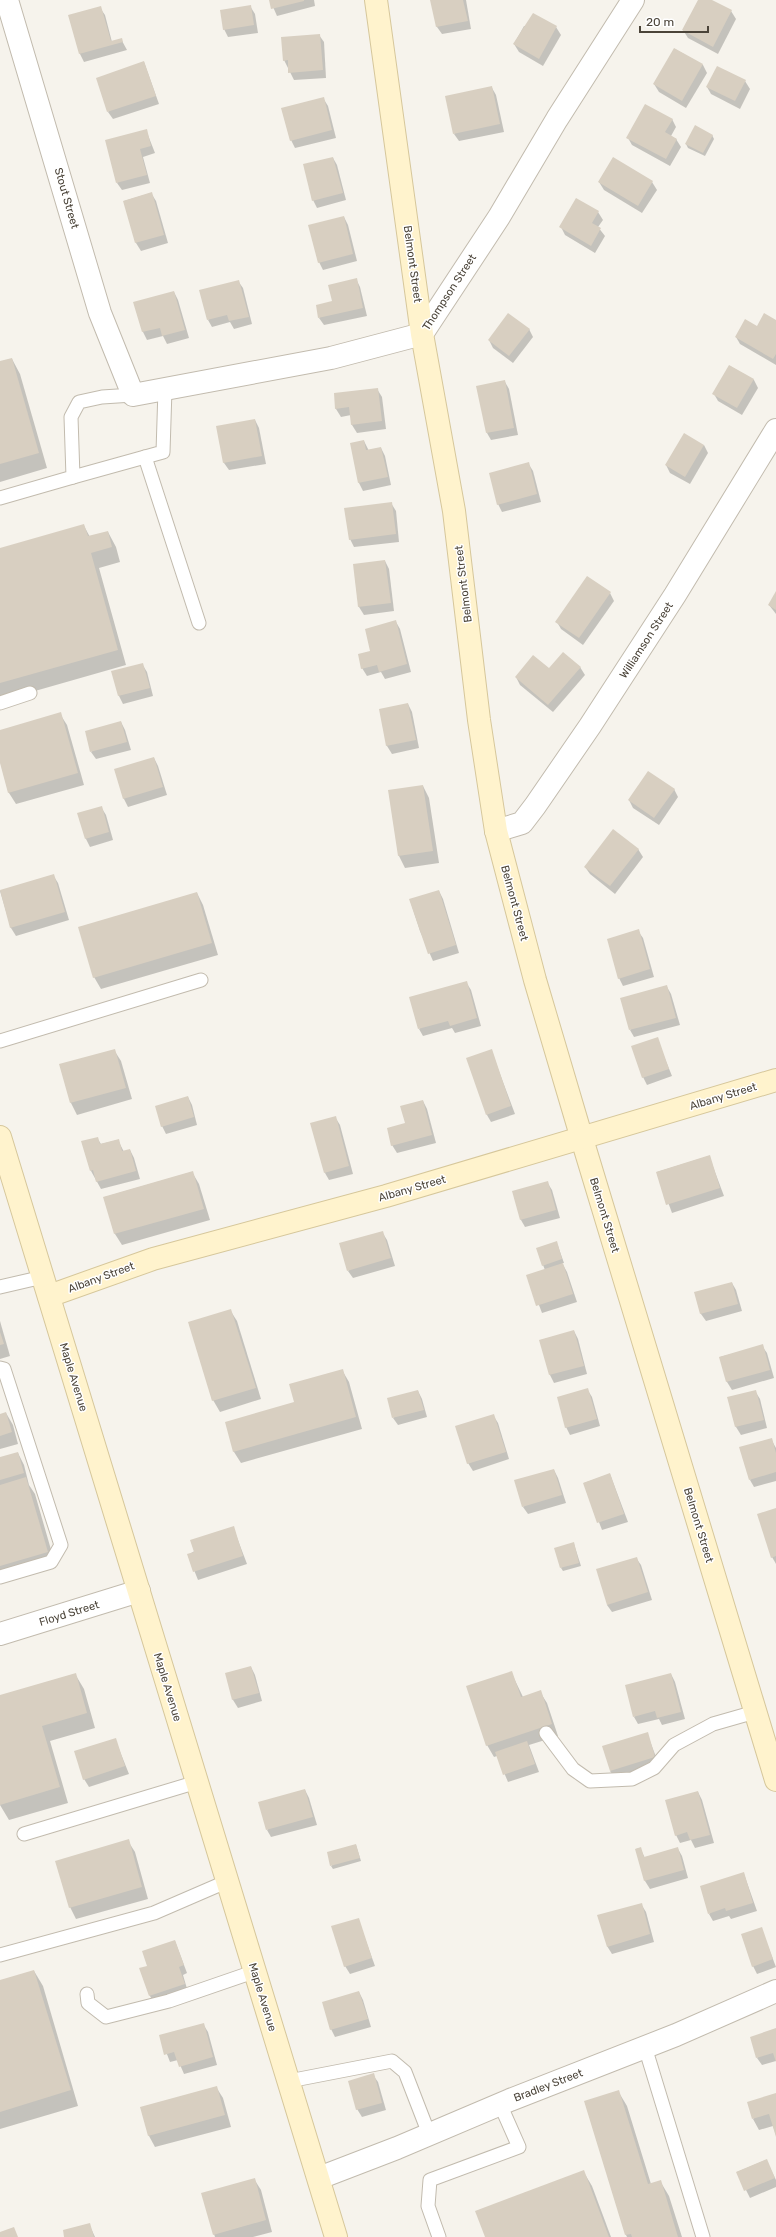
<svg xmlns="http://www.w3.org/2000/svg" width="776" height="2237" viewBox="0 0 776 2237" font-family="Rubik,sans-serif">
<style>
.shadow{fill:#0003}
.building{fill:#d8cfc1}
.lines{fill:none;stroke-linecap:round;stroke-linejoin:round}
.lane-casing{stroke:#c2bbae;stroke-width:15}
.street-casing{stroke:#c2bbae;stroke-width:24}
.secondary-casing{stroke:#d6c79b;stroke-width:24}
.lane{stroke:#fff;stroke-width:13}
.street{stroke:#fff;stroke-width:22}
.secondary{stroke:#fff3cd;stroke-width:22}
.labels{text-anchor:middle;stroke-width:3;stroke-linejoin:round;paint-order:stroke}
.street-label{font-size:11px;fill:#4b4439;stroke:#fff}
</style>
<rect width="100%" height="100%" fill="#f6f3ec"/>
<!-- shadow -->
<g class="shadow">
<polygon points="270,0 314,0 315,6 277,16"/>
<polygon points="431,0 466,0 471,29 442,34 437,27"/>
<polygon points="699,0 710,0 731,11 736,19 718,54 688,38 683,30"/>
<polygon points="250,6 255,14 258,33 228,37 224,29"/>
<polygon points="100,8 105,15 112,42 121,39 127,50 84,62 80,54 69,16"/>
<polygon points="524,26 556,27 561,35 543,66 519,52 514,44"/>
<polygon points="319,35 324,42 326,78 294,80 284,60"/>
<polygon points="675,49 703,65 707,73 686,108 659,92 654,84"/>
<polygon points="144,62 159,104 113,119 108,112"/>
<polygon points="745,81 750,89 740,109 711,94 707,87"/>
<polygon points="492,88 496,95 504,132 459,141 454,134"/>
<polygon points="323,98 328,106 336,138 295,148 291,140"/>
<polygon points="672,119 676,127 671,136 676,139 681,147 670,166 632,145 628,138"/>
<polygon points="146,130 155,153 143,157 150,183 122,190 117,183"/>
<polygon points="712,135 714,139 705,156 688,148 686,144"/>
<polygon points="333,158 337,165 346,200 317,208 313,200"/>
<polygon points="599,182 652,182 657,190 642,213 604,190"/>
<polygon points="151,193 156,201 168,243 141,251 136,243 124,201"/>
<polygon points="598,212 603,220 598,227 605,236 595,253 565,235 561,227"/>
<polygon points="344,217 348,225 357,261 323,270 319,262"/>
<polygon points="356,279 360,287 367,316 324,325 319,318"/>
<polygon points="238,281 243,288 252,324 234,329 230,322 212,327 208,320"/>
<polygon points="174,292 178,300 189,338 167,344 163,336 147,340 143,332 135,303"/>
<polygon points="776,321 776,365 740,344 736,337"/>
<polygon points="529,329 533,337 513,363 493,348 489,340"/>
<polygon points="12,359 20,374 47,468 0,482 0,362"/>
<polygon points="730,366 754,380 758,388 742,415 718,401 714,394"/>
<polygon points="505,382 509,389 518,435 491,440 487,433"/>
<polygon points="377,389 382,397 386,429 357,433 352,425 351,415 341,417 336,409 335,394"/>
<polygon points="255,420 259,428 266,464 229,470 224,463 218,427"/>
<polygon points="364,441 369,451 381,448 385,456 391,485 363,491 359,483"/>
<polygon points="704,445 708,453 690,484 670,473 666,465"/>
<polygon points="528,463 533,471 541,502 502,512 498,504"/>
<polygon points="391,503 396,511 399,542 354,547 350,539"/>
<polygon points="84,526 90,537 108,532 116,547 120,562 99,568 126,665 0,701 0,549"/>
<polygon points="385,561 389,569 394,611 364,615 359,607 354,565"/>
<polygon points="610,593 614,601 583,645 561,629 557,622"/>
<polygon points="776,593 776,614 769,605"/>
<polygon points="396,622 400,629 411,672 385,679 381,672 367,676 362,668 371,651"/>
<polygon points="142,664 147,672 153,696 123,704 119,696 112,672"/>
<polygon points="580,667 585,675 553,712 520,685 516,677 549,670"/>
<polygon points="408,704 412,712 419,748 392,754 387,746 380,710"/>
<polygon points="60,714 67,725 84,785 16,804 9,793 0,760 0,731"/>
<polygon points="121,722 125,730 131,750 96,759 91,752"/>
<polygon points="154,758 158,766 167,795 128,807 124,799 115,770"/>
<polygon points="423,786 429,798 439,863 405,868 399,856 389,791"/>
<polygon points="674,789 678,797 659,825 633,808 629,800"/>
<polygon points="101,807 106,815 113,840 90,847 86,839 79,814"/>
<polygon points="638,849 643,857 615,894 590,874 585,867"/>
<polygon points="53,875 58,883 69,920 16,936 11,928 0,891"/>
<polygon points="439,891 443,899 459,953 433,961 420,931 410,900"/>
<polygon points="197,893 203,905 218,955 101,989 94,977"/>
<polygon points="638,931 643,938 654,977 623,986 619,978"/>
<polygon points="466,982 471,990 481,1026 455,1033 452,1028 423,1036 419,1029"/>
<polygon points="667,987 671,994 680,1025 634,1037 630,1030"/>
<polygon points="657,1039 672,1076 647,1085 643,1077"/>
<polygon points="114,1050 121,1061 132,1099 77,1115 71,1103 60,1065"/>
<polygon points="491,1050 515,1114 491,1122 487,1115"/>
<polygon points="188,1097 192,1105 197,1125 166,1134 162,1126"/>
<polygon points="423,1101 427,1109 436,1143 397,1153 392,1145"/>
<polygon points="335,1117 340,1125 353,1174 329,1180 325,1173"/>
<polygon points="97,1138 101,1144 118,1140 124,1152 130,1150 134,1158 140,1179 101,1189 91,1171"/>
<polygon points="709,1156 724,1196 672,1213 657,1172"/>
<polygon points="192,1172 199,1184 210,1220 122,1245 115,1234 105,1197"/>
<polygon points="547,1182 552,1190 560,1218 525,1227 521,1220 513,1192"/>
<polygon points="382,1232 387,1240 395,1266 353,1278 348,1271"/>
<polygon points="558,1246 564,1263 562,1263 567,1272 577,1302 542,1313 528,1276 545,1270 543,1265"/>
<polygon points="732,1283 736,1290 742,1311 706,1321 701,1314 696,1293"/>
<polygon points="230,1310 237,1321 261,1399 220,1412 213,1400"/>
<polygon points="0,1321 10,1356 0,1359"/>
<polygon points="574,1331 578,1339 587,1374 554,1383 550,1375 541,1340"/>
<polygon points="762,1346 767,1353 774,1378 732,1390 727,1382 720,1357"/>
<polygon points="342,1370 349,1382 362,1429 241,1463 234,1452 226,1423 296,1403"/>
<polygon points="587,1389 592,1397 600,1426 570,1435 566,1427"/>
<polygon points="418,1391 422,1399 427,1417 398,1425 393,1418"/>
<polygon points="755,1391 760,1399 767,1428 741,1435 736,1427 729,1398"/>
<polygon points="6,1413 13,1425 18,1444 0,1449 0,1415"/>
<polygon points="493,1415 498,1423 509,1459 473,1471 468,1463"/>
<polygon points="771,1439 776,1448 776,1481 754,1487 750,1480"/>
<polygon points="18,1453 24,1465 29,1485 35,1494 56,1567 0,1583 0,1458"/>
<polygon points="554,1470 558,1478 566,1503 528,1514 523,1507"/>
<polygon points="610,1474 628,1522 602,1530 584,1483"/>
<polygon points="776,1509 776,1564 772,1557"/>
<polygon points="233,1527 247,1564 198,1580 188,1555"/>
<polygon points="574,1544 581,1566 563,1571 561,1568"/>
<polygon points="636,1558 641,1565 652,1600 612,1612 607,1605"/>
<polygon points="251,1667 255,1675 262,1701 238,1708 233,1700 226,1674"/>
<polygon points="511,1672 523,1697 540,1692 547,1703 558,1736 529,1745 539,1772 508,1782 497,1756 494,1757 487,1745"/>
<polygon points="75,1674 84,1689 95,1728 50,1741 68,1803 9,1820 0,1805 0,1696"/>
<polygon points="671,1674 675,1682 685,1719 662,1725 659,1719 638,1724 634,1717"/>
<polygon points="647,1733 659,1765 615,1778 610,1771"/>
<polygon points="115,1739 129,1774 89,1787 84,1779"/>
<polygon points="305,1790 309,1798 317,1825 271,1837 267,1830"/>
<polygon points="698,1792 702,1800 714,1843 695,1848 691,1840 680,1843 676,1835"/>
<polygon points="128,1841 135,1852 148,1899 76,1919 70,1907"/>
<polygon points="356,1845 361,1861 333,1869 331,1866"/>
<polygon points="640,1848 645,1858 678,1849 682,1856 688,1878 650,1889 645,1881 636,1849"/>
<polygon points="744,1874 757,1911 731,1919 729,1916 713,1921 709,1914"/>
<polygon points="641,1904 646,1912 654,1942 612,1954 607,1946"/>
<polygon points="358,1919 375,1966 350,1974 345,1966"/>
<polygon points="761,1928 776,1967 757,1974 753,1966"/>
<polygon points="175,1941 187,1973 183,1975 188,1992 154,2003 150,1996 148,1967"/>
<polygon points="34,1971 43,1986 78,2106 0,2129 0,1981"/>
<polygon points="359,1992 363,2000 371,2027 335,2037 331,2029"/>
<polygon points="203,2024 208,2032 217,2065 184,2074 178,2060 170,2062 160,2036"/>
<polygon points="776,2030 776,2061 762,2065 757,2058"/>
<polygon points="373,2075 378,2082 386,2110 362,2117 357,2109"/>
<polygon points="216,2087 223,2098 231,2127 155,2147 149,2136 141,2108"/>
<polygon points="618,2091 627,2106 651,2184 660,2181 669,2196 682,2237 627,2237 626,2235 585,2102"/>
<polygon points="776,2094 776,2135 773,2126 759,2130 753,2119"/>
<polygon points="766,2160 776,2180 776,2187 750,2198 737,2172"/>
<polygon points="583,2171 592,2186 611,2237 486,2237"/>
<polygon points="254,2179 261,2190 272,2232 253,2237 215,2237 214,2234"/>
<polygon points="89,2224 95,2237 65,2237"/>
</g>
<!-- building -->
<g class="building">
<polygon points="269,0 304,0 304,1 271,9"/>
<polygon points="430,0 463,0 468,21 436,27"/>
<polygon points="698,0 712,0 732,10 713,47 682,30"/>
<polygon points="251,5 254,25 223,30 220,10"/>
<polygon points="101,6 111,41 122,38 123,42 79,54 68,15"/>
<polygon points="533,13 557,26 539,59 513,44"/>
<polygon points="320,34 323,70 288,73 288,60 283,61 281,37"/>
<polygon points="674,48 703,64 682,101 653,84"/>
<polygon points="144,61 156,96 107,112 96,78"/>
<polygon points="717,66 746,80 735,101 706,87"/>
<polygon points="492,86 500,124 453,134 445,96"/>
<polygon points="324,97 332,130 290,141 281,108"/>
<polygon points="645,104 673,119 665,132 677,139 666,159 626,138"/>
<polygon points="695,125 713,135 703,153 685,144"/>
<polygon points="147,129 151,146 140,149 147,175 116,183 105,140"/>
<polygon points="333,157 343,193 312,201 303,164"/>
<polygon points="613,157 653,181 638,206 598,182"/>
<polygon points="152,192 164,235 135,243 123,201"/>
<polygon points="576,198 599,211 592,223 601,228 591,246 559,227"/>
<polygon points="344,216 353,254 318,263 308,225"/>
<polygon points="357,278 363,308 318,318 316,305 332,301 328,285"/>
<polygon points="239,280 249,317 229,321 227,315 207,320 199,290"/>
<polygon points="174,291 185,330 162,336 160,328 142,332 133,302"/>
<polygon points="508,313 530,329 509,356 488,340"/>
<polygon points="764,313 776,320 776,354 773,359 735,337 745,319 757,326"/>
<polygon points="12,358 39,453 0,464 0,361"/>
<polygon points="729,365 754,379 737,408 712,394"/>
<polygon points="505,380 514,428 486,433 476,386"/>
<polygon points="378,388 382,421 351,425 349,407 335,409 334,393"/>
<polygon points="255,419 262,456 223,463 216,426"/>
<polygon points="684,433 704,445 685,477 665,465"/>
<polygon points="364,440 366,450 381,447 388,477 358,483 350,443"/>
<polygon points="529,462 537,494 497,505 489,473"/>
<polygon points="392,502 396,534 349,540 344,508"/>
<polygon points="84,524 88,536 108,531 112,547 91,553 118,650 0,683 0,548"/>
<polygon points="385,560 391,603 358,607 353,564"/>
<polygon points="587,576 611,592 579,638 555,622"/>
<polygon points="776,591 776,610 768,605"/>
<polygon points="396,620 407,664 379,672 377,665 361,669 358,654 370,651 365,629"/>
<polygon points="563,652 581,667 548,705 515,677 533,655 549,668"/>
<polygon points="143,663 150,688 118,696 111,671"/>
<polygon points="408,703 416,740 386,746 379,709"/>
<polygon points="61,712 78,773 8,793 0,763 0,730"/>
<polygon points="121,721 127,742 90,752 85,731"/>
<polygon points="154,757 163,787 123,799 114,769"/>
<polygon points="648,771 675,789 654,818 628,800"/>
<polygon points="423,785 433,851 398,856 388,790"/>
<polygon points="102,806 109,832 85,839 77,813"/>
<polygon points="613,829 639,849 610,886 584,867"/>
<polygon points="54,874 65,912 10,928 0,890"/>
<polygon points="439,890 456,945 428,954 409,899"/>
<polygon points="197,892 212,943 93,978 78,927"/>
<polygon points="639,929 650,969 618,979 607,939"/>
<polygon points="467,981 477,1018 450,1026 448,1021 418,1029 409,997"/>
<polygon points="667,985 676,1018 629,1030 620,998"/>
<polygon points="658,1037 669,1069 642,1078 631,1046"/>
<polygon points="115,1049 126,1088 70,1103 59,1064"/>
<polygon points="492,1049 511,1106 486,1115 466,1058"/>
<polygon points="188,1096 194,1117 161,1127 155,1106"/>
<polygon points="423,1100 432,1135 391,1146 387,1128 405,1123 400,1106"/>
<polygon points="336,1116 349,1166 324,1173 310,1123"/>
<polygon points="98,1137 100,1144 119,1139 122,1151 130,1149 136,1171 96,1182 93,1170 90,1171 81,1141"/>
<polygon points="710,1155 720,1188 666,1205 656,1172"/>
<polygon points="193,1171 204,1209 114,1234 103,1197"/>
<polygon points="548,1181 556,1210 520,1220 512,1191"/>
<polygon points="383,1231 391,1258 347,1271 339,1243"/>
<polygon points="557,1241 562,1259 542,1266 536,1248"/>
<polygon points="563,1263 573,1294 536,1306 526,1275"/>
<polygon points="732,1282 738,1304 700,1314 694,1292"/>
<polygon points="231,1309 256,1388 212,1401 188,1322"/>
<polygon points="574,1330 584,1366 549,1375 539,1340"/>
<polygon points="0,1332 4,1344 0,1345"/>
<polygon points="763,1344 770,1370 726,1382 719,1357"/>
<polygon points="343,1369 356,1417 233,1452 225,1422 294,1402 289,1384"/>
<polygon points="588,1388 597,1419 565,1428 557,1397"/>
<polygon points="418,1390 424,1410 392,1418 387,1398"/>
<polygon points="756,1390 764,1420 735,1427 727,1397"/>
<polygon points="6,1412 12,1432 0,1436 0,1414"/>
<polygon points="494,1414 506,1452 467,1464 455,1426"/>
<polygon points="772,1438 776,1453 776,1472 749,1480 739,1447"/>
<polygon points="18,1452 24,1473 0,1480 0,1457"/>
<polygon points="554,1469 562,1495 522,1507 514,1480"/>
<polygon points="610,1473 624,1514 597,1523 583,1483"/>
<polygon points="26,1477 48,1552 0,1566 0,1485"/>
<polygon points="776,1508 776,1556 771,1558 757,1514"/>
<polygon points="234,1526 243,1556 193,1572 187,1554 194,1552 190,1540"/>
<polygon points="574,1542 579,1563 560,1568 554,1548"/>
<polygon points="637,1557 648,1592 607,1605 596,1569"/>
<polygon points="251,1666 259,1693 232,1700 225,1673"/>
<polygon points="512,1671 521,1697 541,1690 552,1724 486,1746 466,1686"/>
<polygon points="76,1673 87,1713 42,1726 60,1787 0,1805 0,1695"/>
<polygon points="671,1673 681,1712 657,1718 655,1711 633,1717 625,1685"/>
<polygon points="648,1732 655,1757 610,1771 602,1746"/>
<polygon points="116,1738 125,1766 83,1780 74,1751"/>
<polygon points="527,1741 535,1764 503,1775 495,1752"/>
<polygon points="305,1789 313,1817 266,1830 258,1802"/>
<polygon points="698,1791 710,1835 690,1840 687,1832 675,1836 665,1800"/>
<polygon points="129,1839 142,1887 69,1908 55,1861"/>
<polygon points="356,1844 360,1858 330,1866 327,1852"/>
<polygon points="641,1847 644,1857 678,1847 684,1870 644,1881 635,1849"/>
<polygon points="744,1872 753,1903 726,1911 725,1908 708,1914 700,1886"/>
<polygon points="642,1903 650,1934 607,1947 597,1915"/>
<polygon points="359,1918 372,1958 344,1967 331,1926"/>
<polygon points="762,1927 773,1959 752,1967 741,1934"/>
<polygon points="175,1940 184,1965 179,1967 185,1984 149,1996 139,1968 147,1966 142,1951"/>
<polygon points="34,1970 71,2090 0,2112 0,1980"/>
<polygon points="359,1991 368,2019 330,2030 322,2002"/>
<polygon points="204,2023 213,2057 179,2067 174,2052 164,2055 159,2035"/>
<polygon points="776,2028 776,2062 773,2053 756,2058 750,2037"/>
<polygon points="374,2073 382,2103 356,2110 348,2081"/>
<polygon points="217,2086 225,2115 148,2136 140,2107"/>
<polygon points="619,2090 648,2184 661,2180 678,2237 632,2237 631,2234 625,2235 584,2101"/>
<polygon points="776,2093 776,2137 769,2114 752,2119 747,2102"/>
<polygon points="767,2159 775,2178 744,2191 736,2172"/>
<polygon points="584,2170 609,2237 485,2237 475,2211"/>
<polygon points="255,2178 266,2220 213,2235 201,2193"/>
<polygon points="90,2223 94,2237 64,2237 63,2230"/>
<polygon points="14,2227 18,2237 0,2237 0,2232"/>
</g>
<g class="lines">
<!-- lane casing -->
<g class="lane-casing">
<g id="lane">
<polyline points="145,457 199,623"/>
<polyline points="73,477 163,452 165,389"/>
<polyline points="0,498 73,477 71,417 79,402 102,397 133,395"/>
<polyline points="0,703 30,693"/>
<polyline points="0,1041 201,980"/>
<polyline points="0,1287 43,1277"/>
<polyline points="0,1368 4,1369 61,1545 51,1562 0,1577"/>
<polyline points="546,1733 573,1769 590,1781 632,1779 654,1768 674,1745 713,1724 755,1712"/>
<polyline points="24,1834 197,1782"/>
<polyline points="0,1955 154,1913 228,1881"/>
<polyline points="87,1994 88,2003 106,2017 169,2001 256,1971"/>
<polyline points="645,2047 703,2237"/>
<polyline points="289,2081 392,2061 405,2072 429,2134"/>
<polyline points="439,2237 428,2206 430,2180 519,2147 500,2104"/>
</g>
</g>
<!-- street casing -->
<g class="street-casing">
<g id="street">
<polyline points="7,0 100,313 133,395 331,358 422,334 499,217 557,119 633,0"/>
<polyline points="496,831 522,823 535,806 590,726 675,595 776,430"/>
<polyline points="0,1634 139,1591"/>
<polyline points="319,2178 397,2148 510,2100 676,2035 776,1991"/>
</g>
</g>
<!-- secondary casing -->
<g class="secondary-casing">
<g id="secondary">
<polyline points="376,0 422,334 454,511 479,720 496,831 535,980 582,1139 776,1780"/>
<polyline points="0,1137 336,2237"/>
<polyline points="49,1296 153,1259 386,1196 776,1080"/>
</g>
</g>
<!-- lane -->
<use href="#lane" class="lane"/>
<!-- street -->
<use href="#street" class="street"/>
<!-- secondary -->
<use href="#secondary" class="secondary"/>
</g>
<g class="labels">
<!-- street labels -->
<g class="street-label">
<text transform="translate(67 198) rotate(74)" y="4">Stout Street</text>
<text transform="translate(413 264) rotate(82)" y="4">Belmont Street</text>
<text transform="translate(449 292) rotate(-57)" y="4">Thompson Street</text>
<text transform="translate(463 584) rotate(-97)" y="4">Belmont Street</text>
<text transform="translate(646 640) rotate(-57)" y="4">Williamson Street</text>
<text transform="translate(515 903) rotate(75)" y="4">Belmont Street</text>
<text transform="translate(723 1096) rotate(-17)" y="4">Albany Street</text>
<text transform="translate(412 1188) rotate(-16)" y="4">Albany Street</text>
<text transform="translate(605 1215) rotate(73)" y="4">Belmont Street</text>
<text transform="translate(101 1277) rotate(-20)" y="4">Albany Street</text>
<text transform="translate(74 1377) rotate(73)" y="4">Maple Avenue</text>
<text transform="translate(699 1525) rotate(73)" y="4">Belmont Street</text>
<text transform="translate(69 1613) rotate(-17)" y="4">Floyd Street</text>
<text transform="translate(168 1687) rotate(73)" y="4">Maple Avenue</text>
<text transform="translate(263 1997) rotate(73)" y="4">Maple Avenue</text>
<text transform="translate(548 2085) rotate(-21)" y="4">Bradley Street</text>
</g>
</g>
<!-- scale -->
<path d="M640 26v6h68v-6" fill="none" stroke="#4b4439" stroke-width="2"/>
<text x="646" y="26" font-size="12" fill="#4b4439" stroke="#ffffff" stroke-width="3" paint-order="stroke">20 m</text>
</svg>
